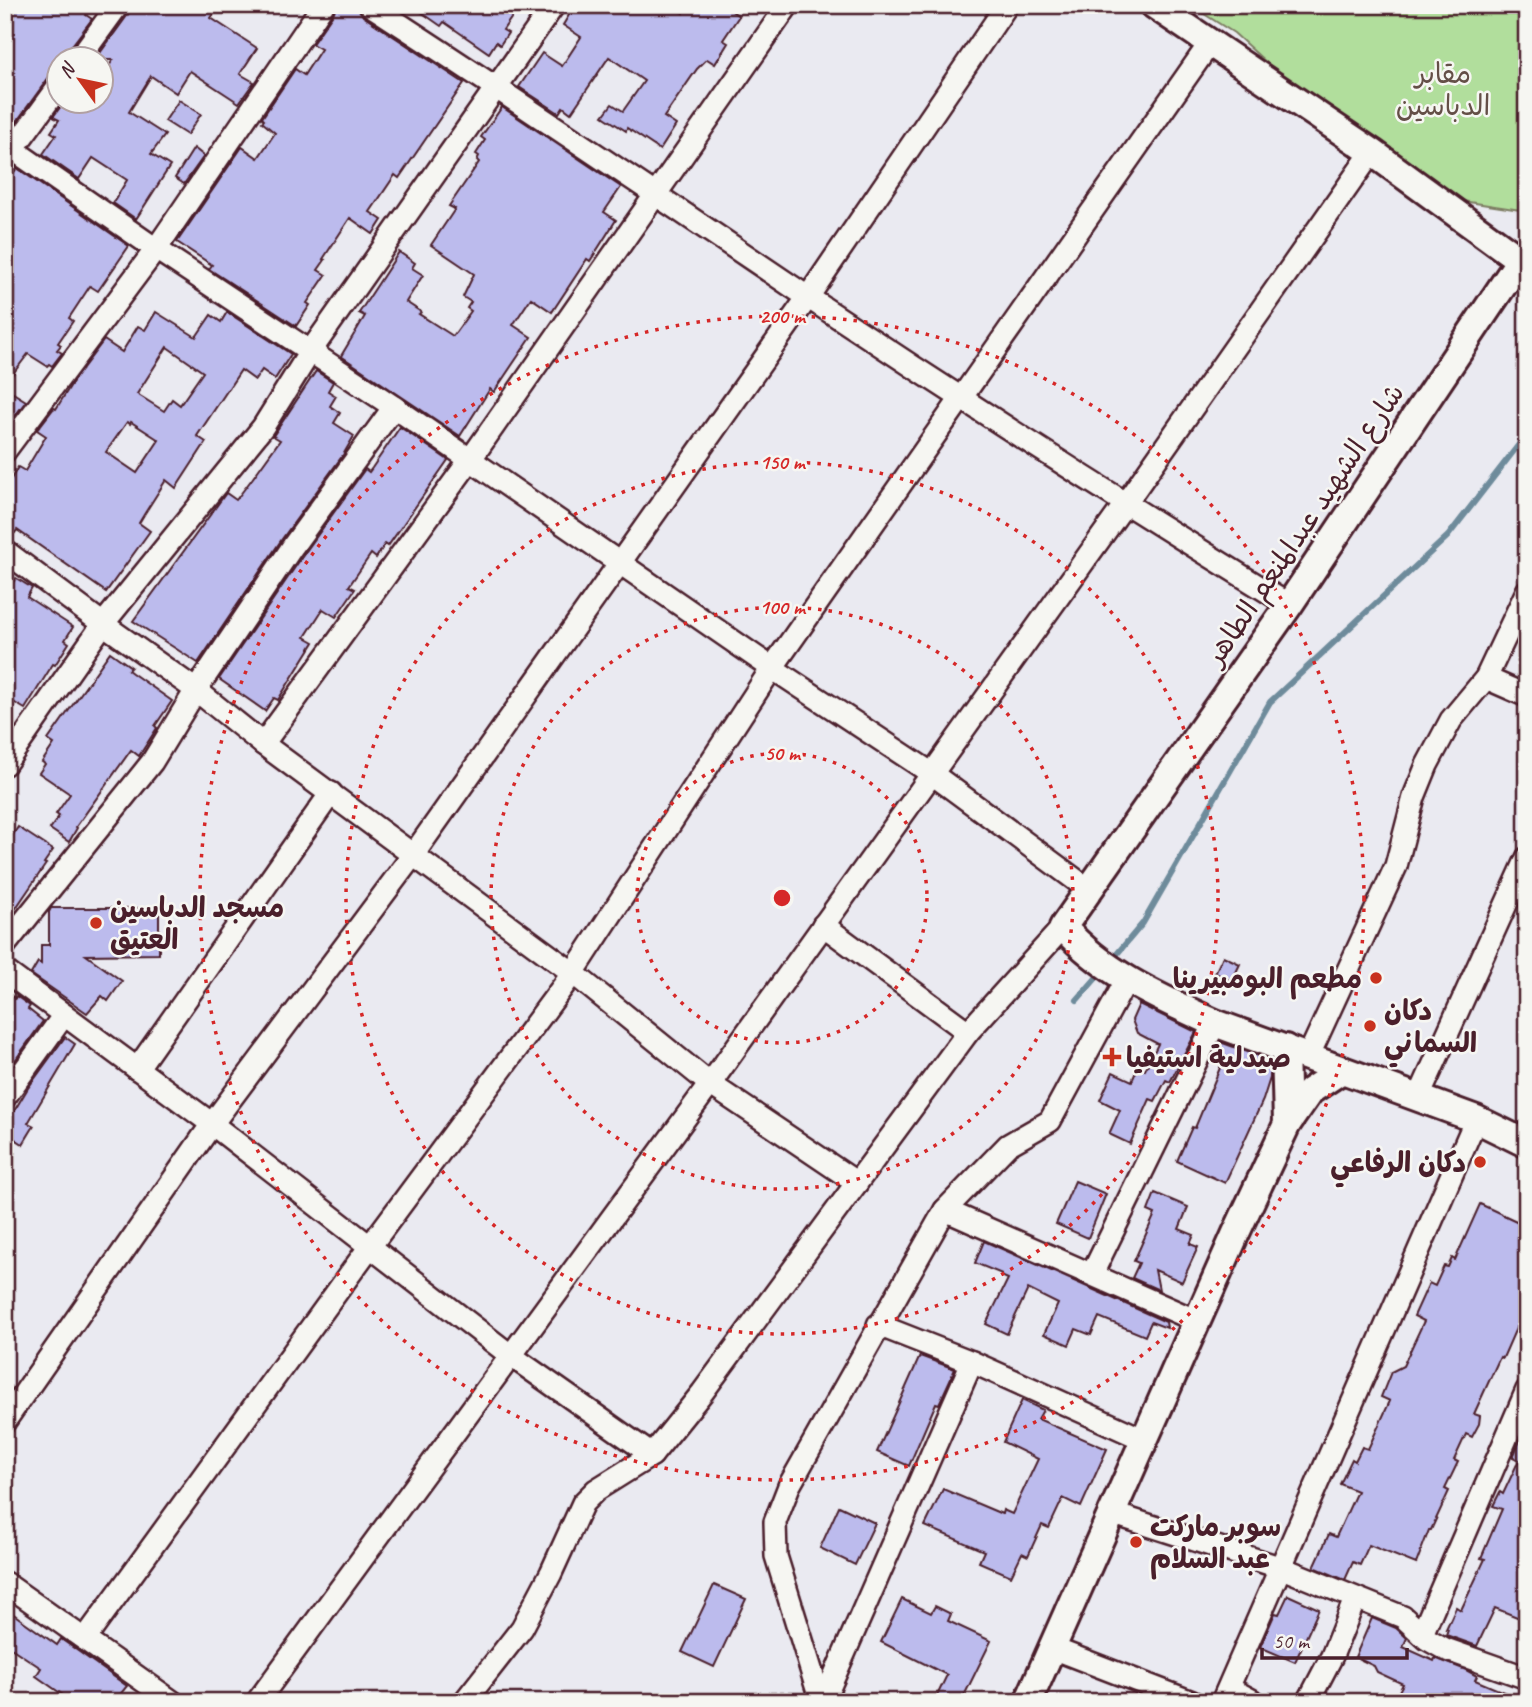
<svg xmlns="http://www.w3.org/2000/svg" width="1532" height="1707" viewBox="0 0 1532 1707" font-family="Caveat,'Playpen Sans Arabic',sans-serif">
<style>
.green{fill:#b1de9c;stroke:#7e7e64;stroke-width:2}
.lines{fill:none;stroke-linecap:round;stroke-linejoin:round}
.stream{stroke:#6e8b9b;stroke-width:6}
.building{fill:#bcbbed;stroke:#4a1f2b;stroke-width:2;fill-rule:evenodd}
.minor-casing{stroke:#4a1f2b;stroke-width:26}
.tertiary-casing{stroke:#4a1f2b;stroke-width:32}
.minor{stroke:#f6f6f2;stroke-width:21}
.tertiary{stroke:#f6f6f2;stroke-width:26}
.ring{fill:none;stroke:#d62828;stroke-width:3.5;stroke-dasharray:3.5 7}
.poi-dot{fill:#c8321e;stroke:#f6f6f2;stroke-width:2.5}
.labels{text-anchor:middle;stroke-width:5;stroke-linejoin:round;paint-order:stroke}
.park-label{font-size:28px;fill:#644f47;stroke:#f6f6f2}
.street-label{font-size:28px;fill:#4a1f2b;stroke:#f6f6f2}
.poi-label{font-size:28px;font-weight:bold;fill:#4a1f2b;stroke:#f6f6f2;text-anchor:start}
.centre{fill:#d62828;stroke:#f6f6f2;stroke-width:3.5}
.ring-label{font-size:21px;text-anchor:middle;font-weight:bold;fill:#d62828;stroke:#f6f6f2;stroke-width:5;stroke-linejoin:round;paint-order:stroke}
</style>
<rect width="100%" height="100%" fill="#eaeaf1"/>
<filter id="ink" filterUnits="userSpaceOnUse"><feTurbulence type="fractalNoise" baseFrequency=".0143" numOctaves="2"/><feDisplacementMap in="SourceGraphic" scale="14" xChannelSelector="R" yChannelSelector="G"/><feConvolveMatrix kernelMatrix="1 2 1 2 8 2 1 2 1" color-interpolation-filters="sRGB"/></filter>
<g filter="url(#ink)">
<!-- green -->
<polygon class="green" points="1190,5 1527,5 1527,211 1456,200 1279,74 1234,33"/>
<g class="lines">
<!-- stream -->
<g class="stream">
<polyline points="1111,961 1143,923 1270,702 1448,536 1527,434"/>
<polyline points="1077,1000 1104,969"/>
</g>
</g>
<!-- building -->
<g class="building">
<polygon points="5,5 92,5 86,15 92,19 67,52 65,60 60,60 60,72 49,77 9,132 5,131"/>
<polygon points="131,5 220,5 211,18 257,48 240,74 254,82 239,103 190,71 176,93 151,76 129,112 165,135 151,154 170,166 136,219 113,203 127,180 93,158 79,179 43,154 56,135 51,132 59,120 53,117 64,102 102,102 102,76 113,60 95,60 129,13"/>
<polygon points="336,5 357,5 363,16 464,83 399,178 395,175 370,212 382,220 373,234 350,218 323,259 325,260 318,270 326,275 307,303 310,305 296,326 209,269 212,265 177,242 242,147 258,158 275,133 262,122 264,120 262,118 295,69 304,75 321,49 312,44 334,12"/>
<polygon points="411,5 507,5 516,11 503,30 508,33 500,45 496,42 489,53 444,22 441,26"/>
<polygon points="575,5 672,5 683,13 688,5 723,5 739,16 723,40 728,43 715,64 707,59 697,69 664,117 676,125 660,150 627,128 626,131 603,116 612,104 623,111 644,81 609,57 571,113 563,107 559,113 519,87 542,53 562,66 581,37 563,25"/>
<polygon points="179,100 201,114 187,135 165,121"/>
<polygon points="502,107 621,187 604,212 616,220 590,261 587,259 552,312 531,298 513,325 531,337 494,392 490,389 460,436 341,356 365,316 359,313 399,252 415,263 412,268 423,275 406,302 421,312 419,314 453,336 471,311 467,308 471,302 463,297 474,274 431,245 455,209 449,206 479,162 477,160 479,156 476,154 485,140 481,137"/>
<polygon points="194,148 204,156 184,184 175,178"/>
<polygon points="17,168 129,246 98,291 90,286 69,318 73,321 58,343 61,345 57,350 62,353 52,366 49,364 47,366 28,354 5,384 5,185"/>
<path d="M156,312l40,25 15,-22 10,7 6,-10 64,42 -16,25 -13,-9 -7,10 -14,-10 -44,66 9,6 -30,46 -10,-8 -21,33 -6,10 11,8 -44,61 -89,-62 -2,3 -10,-6v-38l13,-22 7,4 21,-35 -9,-6 17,-22 2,1 18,-29 30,-40 18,12 16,-26 7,4zM167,347l36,25 -23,33 -8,-6 -8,12 -27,-17zM127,422l3,2 1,-2 28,18 -22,33 -31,-21z"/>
<polygon points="316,371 333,382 328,391 336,396 330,406 340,413 334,423 354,436 343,455 282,539 198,663 133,621 226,493 236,500 252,479 280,440 273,436"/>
<polygon points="5,388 26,401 5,429"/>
<polygon points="400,427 448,460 388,546 385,544 376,558 371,554 349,586 355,589 336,617 323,609 305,637 314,642 278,700 274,698 265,711 219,679 304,554 365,469 369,472 372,468"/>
<polygon points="16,578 32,588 27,597 73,627 65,640 69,643 55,665 53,664 25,709 5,697 5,594"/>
<polygon points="110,652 131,667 128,670 132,673 172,701 155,726 157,728 139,756 131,750 76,827 77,828 69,842 50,829 59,816 56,814 70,794 39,773 45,764 42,762 54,744 48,740"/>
<polygon points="18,827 53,850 44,863 46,864 5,924 5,847"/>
<polygon points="51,908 144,908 144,911 159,910 159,954 86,955 122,981 108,1001 102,996 87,1013 31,974 38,962 41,964 41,945 49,945 49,912"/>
<polygon points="1223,956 1240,964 1232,981 1215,973"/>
<polygon points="5,992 15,998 16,996 30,1006 28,1009 43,1021 6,1073"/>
<polygon points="1139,1004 1196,1032 1170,1082 1166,1080 1155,1101 1150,1099 1130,1144 1109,1134 1120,1110 1100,1100 1113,1072 1132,1081 1138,1067 1145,1070 1158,1044 1137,1033 1132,1020"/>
<polygon points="65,1037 75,1044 28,1123 34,1126 23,1144 15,1139 5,1154 5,1126 28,1088"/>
<polygon points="1220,1042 1270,1060 1270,1078 1263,1100 1225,1183 1177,1161 1192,1127 1195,1128 1222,1063 1212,1059"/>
<polygon points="1075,1181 1106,1194 1088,1238 1056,1224"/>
<polygon points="1155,1193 1188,1207 1179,1229 1194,1235 1190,1244 1198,1247 1182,1282 1155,1270 1159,1290 1132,1278 1139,1263 1134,1261 1155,1214 1148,1211"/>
<polygon points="1480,1204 1527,1226 1527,1314 1523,1312 1503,1358 1500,1357 1474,1414 1480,1416 1479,1424 1472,1437 1466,1434 1454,1460 1458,1462 1445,1489 1449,1491 1431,1530 1429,1530 1416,1564 1369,1545 1360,1565 1353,1562 1345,1580 1314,1567 1329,1534 1336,1537 1357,1491 1340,1484 1352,1459 1355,1461 1362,1447 1368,1449 1390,1401 1381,1397 1391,1372 1403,1366 1424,1321 1414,1316 1429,1283 1435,1286 1444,1266 1448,1267 1452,1258 1455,1260"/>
<polygon points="984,1241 1166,1322 1167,1328 1151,1322 1145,1336 1099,1317 1091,1335 1076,1329 1069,1345 1044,1334 1058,1304 1028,1289 1007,1334 986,1324 1008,1279 1001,1276 1002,1274 975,1263"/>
<polygon points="920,1356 955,1369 939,1404 936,1403 909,1466 877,1452"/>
<polygon points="1022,1400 1043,1410 1038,1419 1107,1449 1081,1507 1063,1498 1049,1528 1042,1525 1028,1556 1022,1553 1011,1576 979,1562 984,1551 925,1526 943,1489 1002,1514 1003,1510 1012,1514 1038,1459 1003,1442"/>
<polygon points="1527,1424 1527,1621 1495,1608 1477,1646 1446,1635 1448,1629 1446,1629 1456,1607 1461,1610 1485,1559 1481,1558 1502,1509 1493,1506 1500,1492 1503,1494 1519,1460 1513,1457"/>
<polygon points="839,1506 875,1523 855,1565 820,1548"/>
<polygon points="714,1585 746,1599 714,1667 682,1652"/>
<polygon points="1288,1595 1319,1609 1295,1662 1260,1647 1275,1613 1279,1614"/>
<polygon points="902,1599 931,1613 935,1606 951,1614 948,1621 991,1641 961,1702 934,1702 947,1675 881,1642"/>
<polygon points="5,1608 57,1645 61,1639 127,1686 114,1702 73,1702 36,1676 41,1668 5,1644"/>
<polygon points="1372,1618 1396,1628 1407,1638 1403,1647 1434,1661 1435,1658 1466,1670 1477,1676 1475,1680 1527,1702 1418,1702 1398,1693 1403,1684 1377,1672 1374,1666 1355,1657"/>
</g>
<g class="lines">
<!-- minor casing -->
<g class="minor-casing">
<g id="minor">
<path d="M370,5c147,95 291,193 436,291 159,106 320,209 483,309"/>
<polyline points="78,60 118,5"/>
<polyline points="5,144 156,249 394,407 772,668 931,773 1088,889"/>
<polyline points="5,160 60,85"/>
<polyline points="5,451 156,249 323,5"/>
<polyline points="5,551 103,624 196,690 263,744 573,973 710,1084 857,1183"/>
<polyline points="1486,678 1527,696"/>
<polyline points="263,744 470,460 788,5"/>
<polyline points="5,764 103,624 263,427 310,352 554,5"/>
<polyline points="823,925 968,1032"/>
<polyline points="5,945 152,762 196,690 293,546 394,407"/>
<polyline points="5,971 212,1124 510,1355 652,1455"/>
<polyline points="1308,1057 1396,866 1414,797 1427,765 1451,720 1486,678 1527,591"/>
<polyline points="137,1069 331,793"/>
<polyline points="5,1097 64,1015"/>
<polyline points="1418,1099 1527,858"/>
<polyline points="945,1210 1197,1321"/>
<polyline points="1092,1274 1215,1023"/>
<polyline points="878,1325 972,1362 1145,1440"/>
<polyline points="5,1421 212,1124 413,855 808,297 1007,5"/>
<polyline points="1111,1513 1282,1568 1403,1617 1427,1639 1445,1649 1527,1678"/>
<polyline points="5,1583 173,1702"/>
<polyline points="1422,1634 1527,1390"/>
<polyline points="85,1639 371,1245 573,973 772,668 1210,43"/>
<polyline points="1052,1648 1192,1702"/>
<polyline points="1229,1688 1255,1702"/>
<polyline points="257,1702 710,1084 1125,504 1372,152"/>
<polyline points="464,1702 522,1628 551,1573 583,1503 596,1490 652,1455 702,1393 968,1032 1063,927"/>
<polyline points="821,1702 776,1556 775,1522 789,1486 945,1210 1008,1145 1050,1121 1127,979"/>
<polyline points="823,1702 972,1362"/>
<polyline points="1222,1702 1476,1119"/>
<polyline points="1308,1702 1332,1656 1355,1599"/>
</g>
</g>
<!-- tertiary casing -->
<g class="tertiary-casing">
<g id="tertiary">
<path d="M1154,5l218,147 148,108 -231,345 -226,322c40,46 97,71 152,96l261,96 51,25"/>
<polyline points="1285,1048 1287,1124"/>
<polyline points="1028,1702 1236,1233 1287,1124 1310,1091 1342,1070"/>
</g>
</g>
<!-- minor -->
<use href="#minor" class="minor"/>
<!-- tertiary -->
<use href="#tertiary" class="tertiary"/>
</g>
</g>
<!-- distance rings -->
<g class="ring">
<circle cx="782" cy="898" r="145"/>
<circle cx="782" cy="898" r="291"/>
<circle cx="782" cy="898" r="436"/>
<circle cx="782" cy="898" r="582"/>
</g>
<!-- markers -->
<g class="poi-dot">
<circle cx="96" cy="923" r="7"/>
<circle cx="1376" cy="978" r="7"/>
<circle cx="1370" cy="1026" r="7"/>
<path d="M1108.5 1046.5h7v7h7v7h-7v7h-7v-7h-7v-7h7z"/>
<circle cx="1480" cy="1162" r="7"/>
<circle cx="1136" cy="1542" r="7"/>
</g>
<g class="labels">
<!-- park labels -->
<g class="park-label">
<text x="1443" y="83">مقابر<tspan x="1443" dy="32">الدباسين</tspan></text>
</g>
<!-- street labels -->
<g class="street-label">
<text transform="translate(1304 524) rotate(-56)" y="10">شارع الشهيد عبدالمنعم الطاهر</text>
</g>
<!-- poi labels -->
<g class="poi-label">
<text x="110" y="917">مسجد الدباسين<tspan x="110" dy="32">العتيق</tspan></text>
<text x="1362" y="988" text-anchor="end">مطعم البومبيرينا</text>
<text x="1384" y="1020">دكان<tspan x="1384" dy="32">السماني</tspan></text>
<text x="1126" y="1067">صيدلية استيفيا</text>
<text x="1466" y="1172" text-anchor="end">دكان الرفاعي</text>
<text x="1150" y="1536">سوبر ماركت<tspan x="1150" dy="32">عبد السلام</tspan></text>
</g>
</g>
<circle cx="782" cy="898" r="10" class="centre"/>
<g class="ring-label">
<text x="782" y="323">200 m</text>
<text x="782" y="469">150 m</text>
<text x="782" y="614">100 m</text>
<text x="782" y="760">50 m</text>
</g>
<!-- margin -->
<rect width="1532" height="1707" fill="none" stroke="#f6f6f2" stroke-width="28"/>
<rect x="14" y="14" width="1504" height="1679" fill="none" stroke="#4a1f2b" stroke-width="2.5" filter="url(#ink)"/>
<!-- north arrow -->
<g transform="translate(80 80) rotate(303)"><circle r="33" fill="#f6f6f2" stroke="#b1a0a2" stroke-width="2"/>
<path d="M0-5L12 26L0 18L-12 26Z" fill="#c8321e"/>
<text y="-10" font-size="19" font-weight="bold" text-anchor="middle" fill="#4a1f2b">N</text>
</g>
<!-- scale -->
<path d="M1262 1648v10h145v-10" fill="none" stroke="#4a1f2b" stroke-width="3.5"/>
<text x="1273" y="1648" font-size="21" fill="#4a1f2b" stroke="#f6f6f2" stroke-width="5" paint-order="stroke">50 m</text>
</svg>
